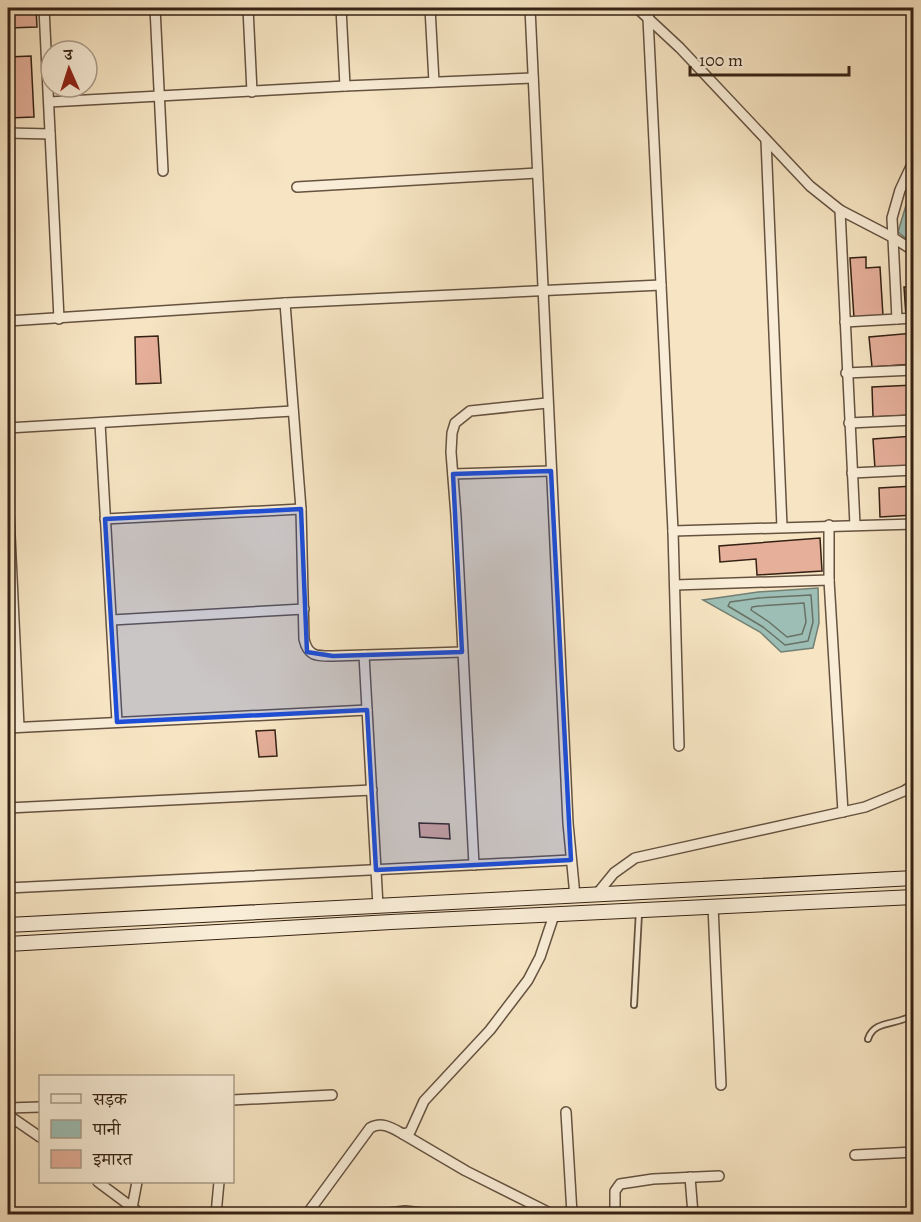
<svg xmlns="http://www.w3.org/2000/svg" width="921" height="1222" viewBox="0 0 921 1222" font-family="Alegreya,'Noto Serif Devanagari',serif">
<style>
.water{fill:#9dbeb4;stroke:#738074;stroke-width:1.5}
.lines{fill:none;stroke-linecap:round;stroke-linejoin:round}
.shore{stroke:#697064;stroke-width:1.5}
.building{fill:#e5af9a;stroke:#352214;stroke-width:1.5}
.lane-casing{stroke:#655240;stroke-width:8}
.street-casing{stroke:#655240;stroke-width:12}
.secondary-casing{stroke:#352214;stroke-width:16}
.lane{stroke:#f9edd7;stroke-width:4.5}
.street{stroke:#f9edd7;stroke-width:9}
.secondary{stroke:#f9edd7;stroke-width:14}
.marked{fill:#1d4ed8;fill-opacity:0.2;stroke:#1d4ed8;stroke-width:4.5;stroke-linejoin:round}
</style>
<rect width="100%" height="100%" fill="#f6e4c2"/>
<filter id="stains"><feTurbulence type="fractalNoise" baseFrequency=".00333" numOctaves="4"/><feColorMatrix values="0 0 0 0 .2 0 0 0 0 .09 0 0 0 0 .02 0 0 0 .5 -.17"/></filter>
<radialGradient id="worn" r=".72"><stop offset=".6" stop-color="#630" stop-opacity="0"/><stop offset="1" stop-color="#630" stop-opacity=".3"/></radialGradient>
<!-- water -->
<g class="water">
<polygon points="913,182 913,244 898,232"/>
<polygon points="818,588 819,623 813,648 781,652 760,632 703,600 758,592"/>
</g>
<g class="lines">
<!-- shore -->
<g class="shore">
<polygon points="811,595 813,622 808,641 785,645 763,627 728,606 730,602 759,598"/>
<polygon points="804,603 806,622 802,634 787,637 769,622 751,610 752,607 759,606"/>
</g>
</g>
<!-- building -->
<g class="building">
<polygon points="8,8 36,8 37,27 8,28"/>
<polygon points="31,56 34,117 8,118 8,57"/>
<polygon points="866,257 866,268 880,267 883,316 854,318 850,258"/>
<polygon points="904,287 914,287 914,316 906,316"/>
<polygon points="914,333 914,364 872,367 869,337"/>
<polygon points="158,336 161,383 136,384 135,337"/>
<polygon points="914,385 914,415 873,417 872,387"/>
<polygon points="914,436 914,466 875,469 873,439"/>
<polygon points="914,486 914,515 880,517 879,488"/>
<polygon points="820,538 822,571 757,575 756,559 720,562 719,546"/>
<polygon points="275,730 277,756 259,757 256,731"/>
<polygon points="419,823 449,824 450,839 420,837"/>
</g>
<g class="lines">
<!-- lane casing -->
<g class="lane-casing">
<g id="lane">
<polyline points="909,900 914,934"/>
<polyline points="634,1005 639,912"/>
<path d="M868,1039c6,-20 31,-13 46,-25"/>
</g>
</g>
<!-- street casing -->
<g class="street-casing">
<g id="street">
<polyline points="44,8 59,319"/>
<polyline points="155,8 163,171"/>
<polyline points="248,8 252,92"/>
<polyline points="341,8 345,86"/>
<polyline points="430,8 434,82"/>
<polyline points="530,8 568,823 575,896"/>
<polyline points="637,8 680,48 810,186 840,210 892,237 914,251"/>
<polyline points="650,8 648,18 673,531 679,746"/>
<polyline points="49,102 345,86 533,78"/>
<polyline points="8,133 50,134"/>
<polyline points="766,140 782,527"/>
<polyline points="297,187 537,173"/>
<polyline points="840,210 855,525"/>
<path d="M285,303l16,206 3,130c4,18 13,17 29,17l129,-4"/>
<polyline points="897,319 892,218 900,190 914,160"/>
<polyline points="8,321 285,303 661,285"/>
<polyline points="845,322 914,318"/>
<polyline points="846,373 914,370"/>
<polyline points="100,423 117,722"/>
<polyline points="849,423 914,420"/>
<polyline points="8,428 293,411"/>
<polyline points="852,473 914,470"/>
<polyline points="453,474 551,471"/>
<polyline points="8,492 19,727"/>
<polyline points="105,519 301,509"/>
<polyline points="829,525 829,580 843,812"/>
<polyline points="673,531 914,524"/>
<polyline points="675,585 829,580"/>
<polyline points="112,620 304,609"/>
<polyline points="364,655 378,906"/>
<polyline points="8,728 367,710"/>
<polyline points="8,808 372,790"/>
<polyline points="474,865 456,516 451,452 452,433 455,423 470,411 547,403"/>
<polyline points="8,888 571,860"/>
<polyline points="596,895 614,873 635,858 865,807 904,791 914,785"/>
<polyline points="713,906 721,1085"/>
<polyline points="232,1100 332,1095"/>
<polyline points="8,1108 40,1107"/>
<polyline points="566,1112 572,1214"/>
<polyline points="8,1115 40,1137"/>
<polyline points="403,1134 466,1171 552,1214"/>
<polyline points="855,1155 914,1152"/>
<polyline points="690,1177 693,1214"/>
<polyline points="98,1182 141,1214"/>
<polyline points="132,1208 137,1182"/>
<polyline points="216,1214 219,1182"/>
<path d="M307,1214l63,-86c12,-7 22,0 33,6l7,-2 14,-31 66,-71 38,-50 12,-23 14,-42"/>
<polyline points="380,1214 405,1211 432,1214"/>
<polyline points="615,1214 615,1191 620,1184 653,1179 719,1176"/>
</g>
</g>
<!-- secondary casing -->
<g class="secondary-casing">
<g id="secondary">
<polyline points="8,925 914,878"/>
<polyline points="8,944 391,922 914,897"/>
</g>
</g>
<!-- lane -->
<use href="#lane" class="lane"/>
<!-- street -->
<use href="#street" class="street"/>
<!-- secondary -->
<use href="#secondary" class="secondary"/>
</g>
<!-- marked area -->
<path class="marked" d="M551,471l20,389 -195,10 -9,-160 -250,12 -12,-203 196,-10 6,143 26,4 129,-4 -9,-178z"/>
<!-- margin -->
<rect width="921" height="1222" fill="none" stroke="#f6e4c2" stroke-width="30"/>
<rect x="9" y="9" width="903" height="1204" fill="none" stroke="#352214" stroke-width="3"/>
<rect x="15" y="15" width="891" height="1192" fill="none" stroke="#352214" stroke-width="1.5"/>
<!-- legend -->
<rect x="39" y="1075" width="195" height="108" fill="#f9edd7" stroke="#ab9c89" stroke-width="1.5"/>
<rect x="51" y="1094" width="30" height="9" fill="#f9edd7" stroke="#ab9c89" stroke-width="1.5"/>
<text x="93" y="1105" font-size="18" fill="#352214">सड़क</text>
<rect x="51" y="1120" width="30" height="18" fill="#9dbeb4" stroke="#ab9c89" stroke-width="1.5"/>
<text x="93" y="1135" font-size="18" fill="#352214">पानी</text>
<rect x="51" y="1150" width="30" height="18" fill="#e5af9a" stroke="#ab9c89" stroke-width="1.5"/>
<text x="93" y="1165" font-size="18" fill="#352214">इमारत</text>
<!-- north arrow -->
<g transform="translate(69 69) rotate(357)"><circle r="28" fill="#f9edd7" stroke="#ab9c89" stroke-width="1.5"/>
<path d="M0-4.5L10 22L0 15L-10 22Z" fill="#8f2418"/>
<text y="-9" font-size="16" font-weight="bold" text-anchor="middle" fill="#352214">उ</text>
</g>
<!-- scale -->
<path d="M690 66v9h159v-9" fill="none" stroke="#352214" stroke-width="3"/>
<text x="699" y="66" font-size="18" fill="#352214" stroke="#f9edd7" stroke-width="4.5" paint-order="stroke">100 m</text>
<rect width="100%" height="100%" filter="url(#stains)"/>
<rect width="100%" height="100%" fill="url(#worn)"/>
</svg>
